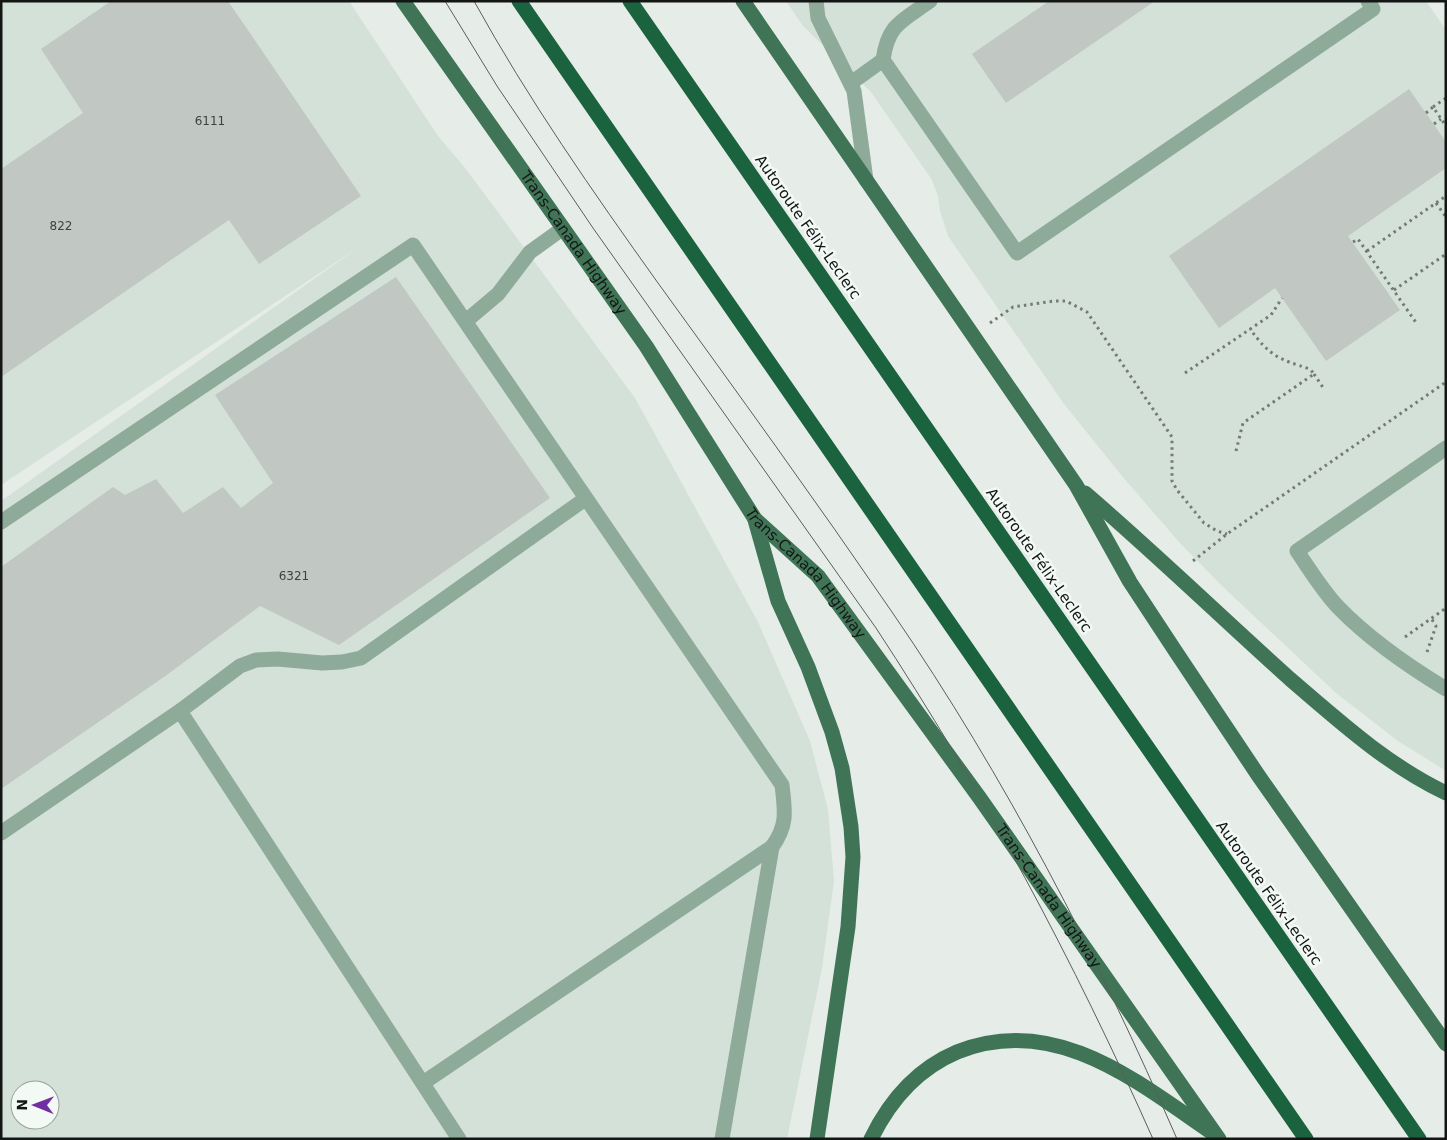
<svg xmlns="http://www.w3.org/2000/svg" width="1447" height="1140" viewBox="0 0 1447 1140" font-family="'DejaVu Sans',sans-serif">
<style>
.built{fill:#d4e1d9;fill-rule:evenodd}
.building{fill:#c1c7c3}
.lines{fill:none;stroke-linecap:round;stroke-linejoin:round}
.path{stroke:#757977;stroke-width:3;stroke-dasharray:2.5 4;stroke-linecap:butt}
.minor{stroke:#8eab99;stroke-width:15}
.major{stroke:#3f7556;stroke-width:15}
.highway{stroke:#1b623e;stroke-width:15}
.tram{stroke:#5a5e5c;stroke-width:1}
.labels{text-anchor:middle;stroke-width:5;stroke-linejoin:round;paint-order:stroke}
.number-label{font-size:12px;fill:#3f4240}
.street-label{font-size:15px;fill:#141615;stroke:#f3f9f5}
</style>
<rect width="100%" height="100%" fill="#e6ece8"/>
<!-- built -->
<g class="built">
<path d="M1,1h348l89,135 28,33 169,229 123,224 52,119 18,68 6,72 -12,87 -35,171h-786v-638l358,-254 -358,238zM20,1090h30v30h-30z"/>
<polygon points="786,1 1426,1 1446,30 1446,771 1398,741 1336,693 1221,585 1179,542 1122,476 1064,404 948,236 940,211 938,196 932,180 871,92 803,26"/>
</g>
<!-- building -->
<g class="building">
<polygon points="111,1 228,1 361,196 259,264 229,220 1,377 1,169 83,113 41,49"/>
<polygon points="1049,1 1155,1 1006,103 972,54"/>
<polygon points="1409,89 1446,142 1446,168 1348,236 1400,310 1326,361 1275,288 1219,328 1169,256"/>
<polygon points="396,277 550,498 339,645 260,606 164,677 1,789 1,567 113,487 125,495 156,479 183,513 223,487 241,508 273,483 215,395"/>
</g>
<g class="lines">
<!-- path -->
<g class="path">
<polyline points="1433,107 1446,98"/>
<polyline points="1426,113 1433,107 1446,126"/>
<polyline points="1434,124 1441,119"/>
<polyline points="1436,203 1446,217"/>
<polyline points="1353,242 1358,239 1417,324"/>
<polyline points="1367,251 1446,196"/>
<polyline points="1394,290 1446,254"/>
<polyline points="990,323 1013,307 1054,301 1066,301 1087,312 1172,437 1172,481 1177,490 1204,523 1217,531 1227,534"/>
<polyline points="1185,373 1271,315 1282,298"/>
<polyline points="1314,374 1324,389"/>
<path d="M1236,451l7,-28 71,-49 -4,-5c-32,-10 -40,-13 -60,-40"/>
<polyline points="1193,561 1227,534 1446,382"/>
<polyline points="1405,637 1446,608"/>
<polyline points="1427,652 1436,626 1431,618"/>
</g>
<!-- minor -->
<g class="minor">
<polyline points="816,1 818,18 854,91 866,180"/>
<path d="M930,1c-28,20 -42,23 -47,59l134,193 356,-244 -5,-8"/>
<polyline points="851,83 883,60"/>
<polyline points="466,321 498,294 530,252 562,229"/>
<path d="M1446,448l-149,103c13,19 25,39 41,56 31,32 70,59 108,82"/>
<path d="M1,522l412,-277 369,540c3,26 6,40 -10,62l-50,292"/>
<polyline points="180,711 459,1139"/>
<polyline points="1,833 180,711 240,666 256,660 278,659 322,663 342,662 361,658 585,499"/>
<polyline points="423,1083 772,847"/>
</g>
<!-- major -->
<g class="major">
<path id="s1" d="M403,1l243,345 109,173 63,57 161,221 240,342"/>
<polyline points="743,1 1076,485 1130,582 1174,649 1258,775 1446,1044"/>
<path d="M1085,493c70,60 136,124 205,186 49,42 97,86 156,114"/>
<polyline points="755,520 778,601 808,667 832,732 842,768 851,827 853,857 848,927 817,1139"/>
<path d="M871,1139c19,-39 46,-70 86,-87 97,-39 178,28 254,80"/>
</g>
<!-- highway -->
<g class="highway">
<polyline points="519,1 1306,1139"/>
<polyline points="630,1 1419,1139"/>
</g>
<!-- tram -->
<g class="tram">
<path d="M445,1l52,85 96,142 283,400c107,163 198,333 277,511"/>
<path d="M474,1c54,98 119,191 184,282 79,109 158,218 234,329 114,166 205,343 285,527"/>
</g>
</g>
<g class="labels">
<!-- number labels -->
<g class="number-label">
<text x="210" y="125">6111</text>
<text x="61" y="230">822</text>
<text x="294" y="580">6321</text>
</g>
<!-- street labels -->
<g class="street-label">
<text transform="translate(808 227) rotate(55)" y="5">Autoroute Félix-Leclerc</text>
<text dy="5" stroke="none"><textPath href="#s1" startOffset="296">Trans-Canada Highway</textPath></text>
<text transform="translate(1039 560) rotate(55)" y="5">Autoroute Félix-Leclerc</text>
<text dy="5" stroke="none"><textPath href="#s1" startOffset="701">Trans-Canada Highway</textPath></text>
<text transform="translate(1269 893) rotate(55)" y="5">Autoroute Félix-Leclerc</text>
<text dy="5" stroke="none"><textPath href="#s1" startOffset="1106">Trans-Canada Highway</textPath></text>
</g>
</g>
<!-- border -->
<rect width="1447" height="1140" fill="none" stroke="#141615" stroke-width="5"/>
<!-- north arrow -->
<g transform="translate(35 1105) rotate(271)"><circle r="24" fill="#f3f9f5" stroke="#9a9e9b"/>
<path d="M0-4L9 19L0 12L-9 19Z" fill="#722fa3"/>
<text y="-8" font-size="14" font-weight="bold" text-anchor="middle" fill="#141615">N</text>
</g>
</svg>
